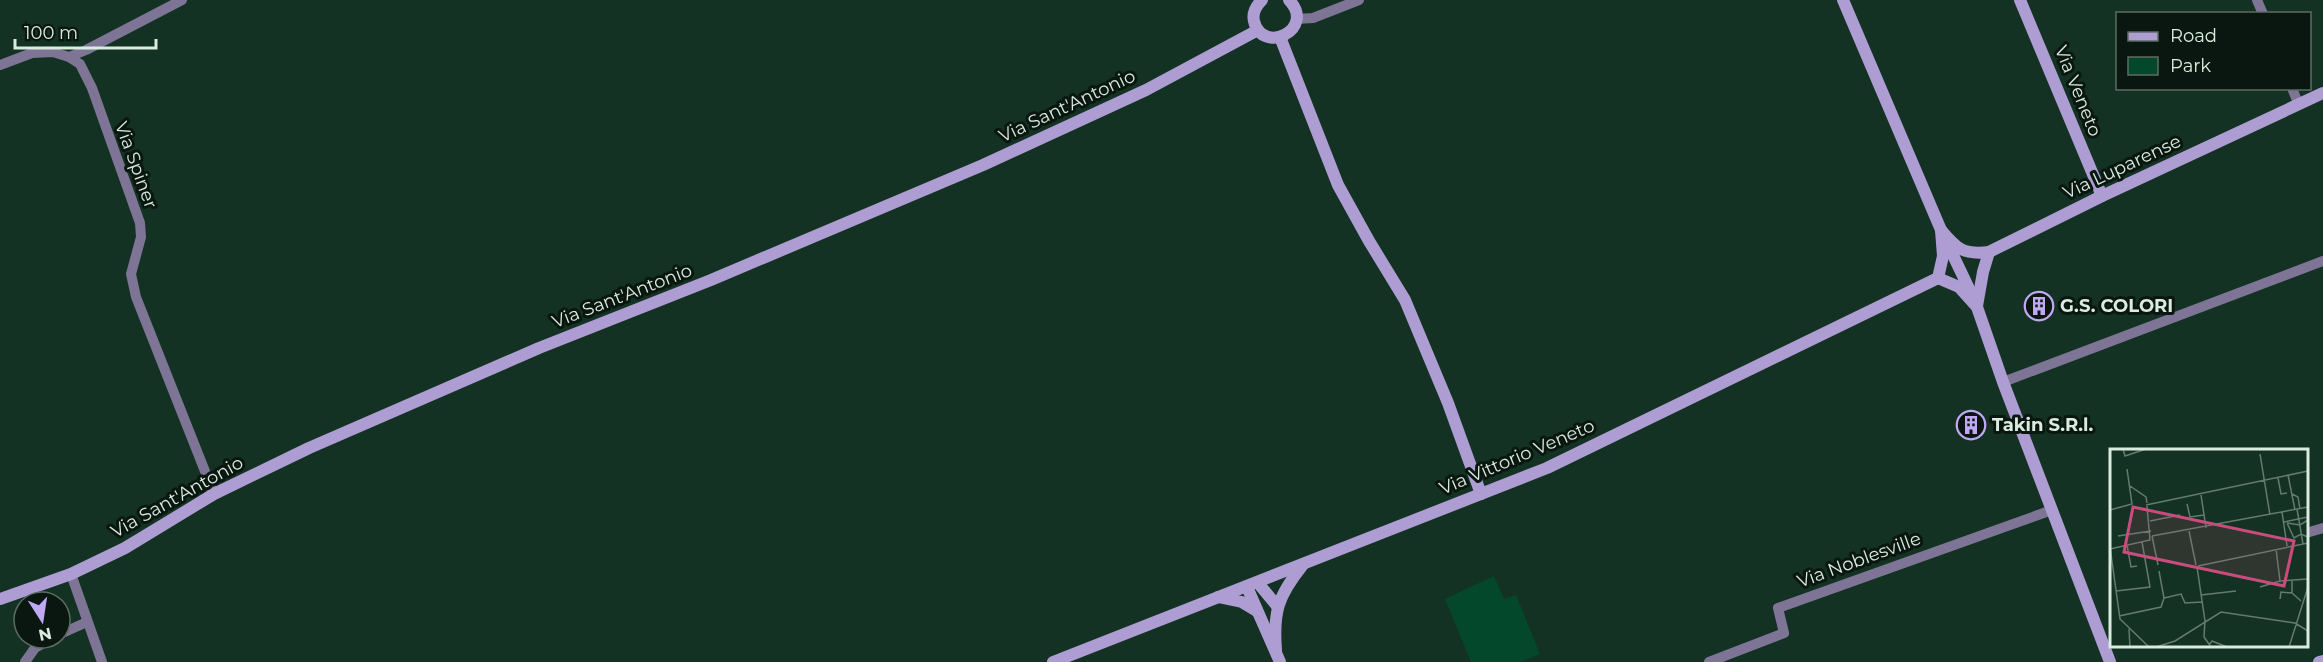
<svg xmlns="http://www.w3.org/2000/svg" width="2323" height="662" viewBox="0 0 2323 662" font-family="Montserrat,sans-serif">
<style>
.green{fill:#04482c}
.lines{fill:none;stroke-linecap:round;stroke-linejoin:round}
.street{stroke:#7e7495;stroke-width:10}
.secondary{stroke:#ae9dd2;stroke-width:12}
.labels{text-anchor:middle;stroke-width:6;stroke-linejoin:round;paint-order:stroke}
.street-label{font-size:18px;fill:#daebe0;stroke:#0a1710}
.poi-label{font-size:18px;font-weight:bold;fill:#daebe0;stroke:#0a1710;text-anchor:start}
.inset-road{fill:none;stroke:#637c6f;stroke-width:1.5}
.view{fill:#c84d7c;fill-opacity:0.15;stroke:#c84d7c;stroke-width:3}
.inset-edge{fill:none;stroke:#daebe0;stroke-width:3}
</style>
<rect width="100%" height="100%" fill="#143223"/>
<!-- green -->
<polygon class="green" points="1494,576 1504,599 1516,595 1540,654 1520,662 1471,662 1445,599"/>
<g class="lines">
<!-- street -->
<g class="street">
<polyline points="2257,0 2263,14"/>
<polyline points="1296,19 1313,18 1359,0"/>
<polyline points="69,57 86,50 182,0"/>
<polyline points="0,65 32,53 53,52 69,57 80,64 92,88 140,223 141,237 131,274 136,297 214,494"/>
<polyline points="2292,88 2298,103"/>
<polyline points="2003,382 2323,261"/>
<polyline points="2306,533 2323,528"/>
<polyline points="71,574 102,662"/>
<polyline points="60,634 87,622"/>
<polyline points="25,662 35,648 53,638"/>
<polyline points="1709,662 1784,633 1778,608 2052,510"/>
</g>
<!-- secondary -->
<g class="secondary">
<path d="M1262,0c-6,6 -10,13 -8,21 8,35 63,8 35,-21"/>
<polyline points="1843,0 1941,230 1972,295"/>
<polyline points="2020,0 2102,196"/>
<polyline points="1280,37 1338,185 1369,241 1405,300 1448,403 1481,494"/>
<path d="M1941,230c16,19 22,25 48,22l113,-56 221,-103"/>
<polyline points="1938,278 1959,287 1977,307 2003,382 2110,662"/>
<polyline points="1977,306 1983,272 1989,252"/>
<polyline points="1258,583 1277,606"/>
<polyline points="1247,587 1280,662"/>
<polyline points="1218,597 1242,602 1257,611"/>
<polyline points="0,599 71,574 125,548 214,494 309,448 539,348 711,280 983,165 1146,90 1258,30"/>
<path d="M1276,650c-3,-38 2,-54 26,-84"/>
<polyline points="1053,662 1547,468 1938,278 1943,256 1941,230"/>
<polyline points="2319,662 2323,661"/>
</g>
</g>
<!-- icons -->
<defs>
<g id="building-ring" transform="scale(1.5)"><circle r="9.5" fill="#0a1710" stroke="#c1a8f3" stroke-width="1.5"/><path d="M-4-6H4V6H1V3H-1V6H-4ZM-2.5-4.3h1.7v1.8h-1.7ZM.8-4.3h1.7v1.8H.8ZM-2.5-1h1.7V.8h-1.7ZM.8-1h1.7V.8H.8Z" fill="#c1a8f3"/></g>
</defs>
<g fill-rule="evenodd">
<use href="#building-ring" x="2039" y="306"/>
<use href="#building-ring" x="1971" y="425"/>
</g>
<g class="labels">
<!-- street labels -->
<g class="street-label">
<text transform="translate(2078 91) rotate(68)" y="6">Via Veneto</text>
<text transform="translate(1067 106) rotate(-25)" y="6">Via Sant'Antonio</text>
<text transform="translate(136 165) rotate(70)" y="6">Via Spiner</text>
<text transform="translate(2122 167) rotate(-25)" y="6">Via Luparense</text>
<text transform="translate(622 296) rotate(-21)" y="6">Via Sant'Antonio</text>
<text transform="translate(1517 457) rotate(-23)" y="6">Via Vittorio Veneto</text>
<text transform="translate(177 497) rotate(-29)" y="6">Via Sant'Antonio</text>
<text transform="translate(1859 560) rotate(-20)" y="6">Via Noblesville</text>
</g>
<!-- poi labels -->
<g class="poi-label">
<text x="2060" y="312">G.S. COLORI</text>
<text x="1992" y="431">Takin S.R.l.</text>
</g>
</g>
<!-- overview -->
<g transform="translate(2110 449)">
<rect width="198" height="198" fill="#143223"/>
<path class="inset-road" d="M13,0l2,7 21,-7M150,5l10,61M178,26l7,35M168,29l3,16 6,-1M20,37l16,11 1,6M182,45l6,3 2,12M91,46l5,33M77,55l3,13 14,-2M36,56l162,-34M187,60l6,35M0,61l22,-6 -5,-35M172,63l5,34M40,72l30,-6M174,73l24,-5M177,74l7,15 7,-4 7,3M177,74l13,2 8,-5M79,82l7,34M8,87l33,-5M42,87l6,29M42,87l156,-29M17,96l4,22 6,-1M0,98l10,72 29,28M0,100l40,-9 -3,-34M166,100l4,32 28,-2M88,117l110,-23M87,118l8,54M182,132v12l9,8M150,138l20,-6M6,142l34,-4 -8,-45M91,146l35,-4M54,149l17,-4 4,9 17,-1M170,150l1,-7 11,1M9,167l42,-9 3,-9 -5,-27M95,171l-1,17 7,10M19,180l1,18M99,196l3,-4 15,6M46,198l19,-6 46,-29 74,11 13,8M179,198l19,-60"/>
<path class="view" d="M23,58l161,34 -10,45 -160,-34z"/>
<rect width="198" height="198" class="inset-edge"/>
</g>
<!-- legend -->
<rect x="2116" y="12" width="195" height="78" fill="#0a1710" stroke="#5d6c63" stroke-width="1.5"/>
<rect x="2128" y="32" width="30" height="9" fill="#ae9dd2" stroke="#5d6c63" stroke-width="1.5"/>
<text x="2170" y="42" font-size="18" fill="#daebe0">Road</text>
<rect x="2128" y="57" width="30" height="18" fill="#04482c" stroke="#5d6c63" stroke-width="1.5"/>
<text x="2170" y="72" font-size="18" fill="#daebe0">Park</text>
<!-- north arrow -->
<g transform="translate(42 620) rotate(168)"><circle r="28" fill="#0a1710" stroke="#5d6c63" stroke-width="1.5"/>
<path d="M0-4.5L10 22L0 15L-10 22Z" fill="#c1a8f3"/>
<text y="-9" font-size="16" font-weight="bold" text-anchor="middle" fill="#daebe0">N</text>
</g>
<!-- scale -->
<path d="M15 39v9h141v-9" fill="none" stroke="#daebe0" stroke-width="3"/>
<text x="24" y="39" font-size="18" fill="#daebe0" stroke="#0a1710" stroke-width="4.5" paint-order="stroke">100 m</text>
</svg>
